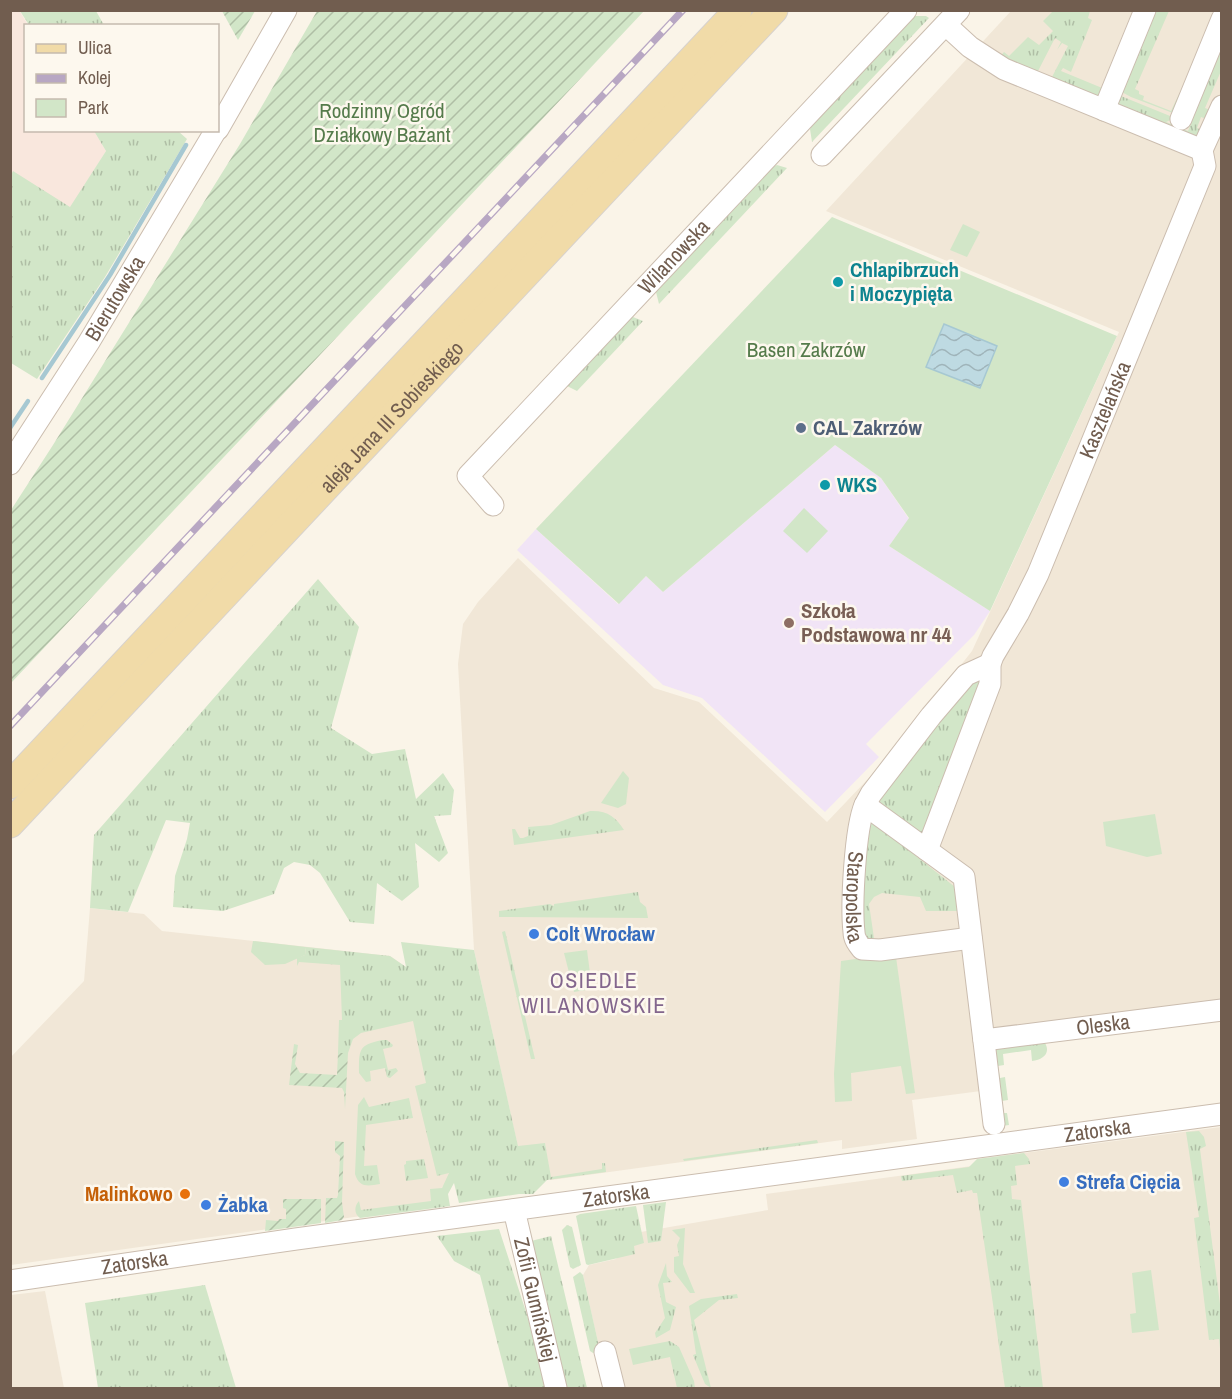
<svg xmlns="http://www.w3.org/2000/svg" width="1232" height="1399" viewBox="0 0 1232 1399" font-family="'Archivo Narrow',sans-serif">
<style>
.residential{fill:#f1e7d7}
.commercial{fill:#f9e7dd}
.education{fill:#f1e4f6}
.grass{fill:url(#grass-tufts)}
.park{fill:#d2e6c8}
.garden{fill:url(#garden-furrows)}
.water{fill:url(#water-waves);stroke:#a6c8d2;stroke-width:1.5}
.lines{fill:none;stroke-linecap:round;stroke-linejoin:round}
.stream{stroke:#a6c8d2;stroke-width:4.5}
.minor-casing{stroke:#cbbdaf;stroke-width:23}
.major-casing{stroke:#d7d2ce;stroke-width:29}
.minor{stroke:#fff;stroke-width:21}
.major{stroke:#f1dba8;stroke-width:27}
.rail-casing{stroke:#b8a7c3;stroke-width:7}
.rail{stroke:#fdf8ee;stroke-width:4.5;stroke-dasharray:14;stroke-linecap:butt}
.culture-dot{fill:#0f9aa8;stroke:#fdf8ee;stroke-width:2}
.service-dot{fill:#5c6f8a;stroke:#fdf8ee;stroke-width:2}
.education-dot{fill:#8d6e63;stroke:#fdf8ee;stroke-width:2}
.shop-dot{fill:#3f7fe0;stroke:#fdf8ee;stroke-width:2}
.food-dot{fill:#e8710a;stroke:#fdf8ee;stroke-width:2}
.labels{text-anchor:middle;stroke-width:5;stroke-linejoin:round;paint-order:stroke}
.park-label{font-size:21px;fill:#557b4b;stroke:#fdf8ee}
.street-label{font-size:21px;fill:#715d4f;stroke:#fdf8ee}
.culture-label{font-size:21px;font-weight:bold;fill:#0d838f;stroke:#fdf8ee;text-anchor:start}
.service-label{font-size:21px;font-weight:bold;fill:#4e5e75;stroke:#fdf8ee;text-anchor:start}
.education-label{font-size:21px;font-weight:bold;fill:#785e54;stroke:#fdf8ee;text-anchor:start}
.shop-label{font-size:21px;font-weight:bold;fill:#366cbe;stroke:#fdf8ee;text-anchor:start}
.food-label{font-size:21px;font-weight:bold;fill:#c56008;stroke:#fdf8ee;text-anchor:end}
.neighbourhood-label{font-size:22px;letter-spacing:1.5px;fill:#83668d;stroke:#fdf8ee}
</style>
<defs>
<pattern id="grass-tufts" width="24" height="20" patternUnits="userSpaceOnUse" patternTransform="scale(1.5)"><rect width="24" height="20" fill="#d2e6c8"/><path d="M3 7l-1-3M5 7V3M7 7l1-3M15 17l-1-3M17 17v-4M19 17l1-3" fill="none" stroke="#afbea5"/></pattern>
<pattern id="garden-furrows" width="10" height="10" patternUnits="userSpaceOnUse" patternTransform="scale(1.5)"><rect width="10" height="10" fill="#d2e6c8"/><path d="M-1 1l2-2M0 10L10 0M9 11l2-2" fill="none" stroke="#afbea5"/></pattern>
<pattern id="water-waves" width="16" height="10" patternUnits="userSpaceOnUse" patternTransform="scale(1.5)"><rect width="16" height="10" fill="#bedae2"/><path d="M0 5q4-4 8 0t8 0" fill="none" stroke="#9fb4ba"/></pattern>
</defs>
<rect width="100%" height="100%" fill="#faf4e8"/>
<!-- residential -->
<g class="residential">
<polygon points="1011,11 1221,11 1221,1005 974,1044 981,1091 912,1100 917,1139 842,1149 842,1140 551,1180 545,1144 518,1147 474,950 458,664 463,624 478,602 518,558 654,688 699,702 827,822 885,761 972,651 1119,332 826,211"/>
<polygon points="90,908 144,914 162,931 390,956 406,967 453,1174 426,1207 11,1265 10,1058 84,981"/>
<polygon points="1221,1127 1221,1388 608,1388 583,1275 589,1265 616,1259 635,1233 768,1210 766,1194 1001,1162 1001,1156"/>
<polygon points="45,1291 64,1388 11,1388 11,1295"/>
</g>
<!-- commercial -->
<polygon class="commercial" points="19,10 28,25 26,26 26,130 94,131 106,151 11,303 10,11"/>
<!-- education -->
<polygon class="education" points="835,445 881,478 909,519 889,546 990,611 974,635 866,744 879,757 825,812 702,698 663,685 517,550 536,529 618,604 646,576 663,592"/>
<!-- grass -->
<g class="grass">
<polygon points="20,11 96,11 104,25 29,25"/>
<polygon points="1053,11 1090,11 1088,18 1092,20 1071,72 1063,68 1061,71 1107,90 1101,96 1095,97 1054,85 1057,79 1052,77 1068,46 1062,43 1057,50 1061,42 1055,38 1037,73 998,59 1004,52 1009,56 1028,37 1039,45 1053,31 1043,21"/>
<polygon points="1151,11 1169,11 1135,89 1139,91 1139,94 1144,96 1143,100 1171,111 1179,94 1184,96 1178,115 1131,97 1118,90"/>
<polygon points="915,16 926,16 929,18 812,142 810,129 814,122"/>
<polygon points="1221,50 1221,71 1205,108 1216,112 1212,121 1201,117 1197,128 1207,132 1200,139 1122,108 1116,99 1116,94 1175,118 1166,122 1188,131"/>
<polygon points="94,131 178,131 187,139 105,277 37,379 11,363 11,175 13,171 70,207 106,151"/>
<polygon points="777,165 787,168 659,304 656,292 770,168"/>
<polygon points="633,317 643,321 577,391 565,385 626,320"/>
<polygon points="318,579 359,627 331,728 372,754 405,749 416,799 443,773 454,790 451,815 434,816 448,853 439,862 415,843 419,887 402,901 377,883 374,924 350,922 320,873 310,865 294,862 284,868 274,894 223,911 173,907 175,876 187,839 190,823 166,820 128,912 90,908 94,835"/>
<polygon points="980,680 983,683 923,832 918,833 878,802 969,682"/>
<path d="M590,811c17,-1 26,6 34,19l-110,15 -2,-16h3l5,9h3l5,-2v-9l23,-2z"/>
<polygon points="872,821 955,887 960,911 926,911 920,897 882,893 874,897 869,904 875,945 861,942 863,831"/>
<polygon points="638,892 640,902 646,907 648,918 499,917 499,911 550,904 554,906 554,904"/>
<polygon points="505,931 535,1059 531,1059 502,932"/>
<path d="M401,942l73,8 44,196 27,-3 6,34 51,-8v-6h3l1,9 -59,8 -14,14h-14l-60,9 -5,-20 -6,11 2,12 -90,12c-6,-4 -6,-12 -1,-17l2,9 70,-9 -1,-12 12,-1 7,-15 -12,3 -22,-90 11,-3 -13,-62 -52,12 -8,6 -5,14h-10l1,-33h3l-2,-55 -41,-3 -2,4v-8l8,-3 1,-8 84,9 16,11z"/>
<path d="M382,1040h5l6,5 -1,2 -9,2 5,21 8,-2 2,3 -8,7 -3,-1 -2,-9 -15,3 1,10 -5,1 -7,-9c0,-23 -1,-28 23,-33z"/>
<path d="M1045,1043c6,10 -2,17 -13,18l-1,-11 -28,4 1,11 -6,1 2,12 5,-1 3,23 -6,1 2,12h3l2,12 -7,1 -7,-76 3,-3z"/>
<path d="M364,1097l5,10 40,-9 4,20 -47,7 -2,41 13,-1 3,19c-12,2 -21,4 -25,-10l3,-69z"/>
<polygon points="1199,1131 1204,1137 1206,1146 1200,1149 1221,1312 1221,1358 1219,1339 1209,1340 1194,1218 1199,1217 1186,1132"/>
<polygon points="817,1140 818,1143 684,1161 683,1159"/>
<polygon points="1024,1153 1029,1159 1030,1164 1015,1166 1017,1185 1011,1186 1012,1199 1021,1200 1043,1388 1005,1388 977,1193 973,1193 972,1190 957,1193 953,1175 902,1181 901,1176 969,1167 977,1159"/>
<polygon points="424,1159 428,1178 406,1181 404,1165 406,1164 406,1161"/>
<polygon points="666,1202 661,1241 648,1243 643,1205"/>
<polygon points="636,1206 644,1243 634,1246 635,1254 588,1265 586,1264 576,1216 580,1214"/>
<polygon points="567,1225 572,1227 581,1265 573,1269 570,1267 562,1230"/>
<polygon points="685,1228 683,1264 695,1293 690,1293 674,1272 674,1257 679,1256 677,1245 680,1238 672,1230"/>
<polygon points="499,1229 528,1318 545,1388 509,1388 480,1275 454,1261 437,1236"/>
<polygon points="551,1236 587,1388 565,1388 560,1358 531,1241"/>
<polygon points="666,1263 667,1276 672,1282 663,1283 666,1302 676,1307 670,1330 656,1338 655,1333 665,1318 658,1285"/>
<polygon points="580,1272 583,1275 600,1351 593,1353 590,1351 573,1277"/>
<polygon points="205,1285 236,1388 98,1388 85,1303"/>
<polygon points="737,1294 738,1298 719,1300 694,1320 711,1388 705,1384 693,1355 696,1354 689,1306 701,1299"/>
<polygon points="670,1341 679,1347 694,1381 695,1388 677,1388 670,1357 633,1365 629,1349"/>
</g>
<!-- park -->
<g class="park">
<polygon points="832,217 1117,336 990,611 889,546 909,518 881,478 835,445 663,592 646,576 619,604 536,529"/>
<polygon points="963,224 980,232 967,257 950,250"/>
<polygon points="804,508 828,531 807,553 783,531"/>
<polygon points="623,771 629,778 626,804 618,808 601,803"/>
<polygon points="1155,814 1162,854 1147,857 1106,846 1103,822"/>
<polygon points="253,941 306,947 305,955 285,964 265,965 251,952"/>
<polygon points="587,950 592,989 574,992 564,953"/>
<polygon points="896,957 915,1093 906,1094 901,1066 851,1073 852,1101 835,1102 834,1074 841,961 863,958"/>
<polygon points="1151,1270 1159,1330 1132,1333 1130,1314 1136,1313 1132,1273"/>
</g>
<!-- garden -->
<g class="garden">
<polygon points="222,11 255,11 238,40"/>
<polygon points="317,11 644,11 11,683 11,510 53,445 240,144"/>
<polygon points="294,1044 298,1045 295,1064 300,1073 337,1075 338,1053 348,1053 345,1109 344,1092 342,1088 289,1085"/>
<polygon points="335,1141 344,1142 342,1202 344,1217 342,1220 325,1223 326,1198 337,1198 338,1195 340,1156 335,1152"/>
<polygon points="283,1199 321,1199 321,1223 265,1231 266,1220 278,1221 279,1219 286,1219 286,1209 283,1208"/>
</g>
<!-- water -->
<polygon class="water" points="944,324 997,346 980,388 926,367"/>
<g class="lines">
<!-- stream -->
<g class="stream">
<polyline points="42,378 110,275 186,145"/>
<polyline points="10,428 28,401"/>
</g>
<!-- minor casing -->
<g class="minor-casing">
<g id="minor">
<polyline points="946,25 970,47 1004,69 1202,150"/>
<polyline points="1104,110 1145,10"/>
<polyline points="1181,119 1222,19"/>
<polyline points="218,129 286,10"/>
<polyline points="1202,150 1222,106"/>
<polyline points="822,155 959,10"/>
<path id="s1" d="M10,464l79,-122 127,-212"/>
<path id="s2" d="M493,505l-25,-29 438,-466"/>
<polyline points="990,664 966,675 931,716 871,794 865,805 964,877 994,1124"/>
<path id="s3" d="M865,805c-10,23 -14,101 -11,127 0,7 4,12 8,17l18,1 91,-12"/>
<path id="s4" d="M927,850l63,-166v-20l3,-8 25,-42 20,-40 167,-408 -3,-16"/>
<path id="s5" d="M984,1040l238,-30"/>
<path id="s6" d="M514,1210l42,178"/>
<path id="s7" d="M10,1281l286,-42 926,-125"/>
<polyline points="605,1352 614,1388"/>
</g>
</g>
<!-- major casing -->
<g class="major-casing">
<g id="major">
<polyline points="10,785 738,10"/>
<path id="s8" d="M10,824l764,-814"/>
</g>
</g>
<!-- minor -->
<use href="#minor" class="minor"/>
<!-- major -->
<use href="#major" class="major"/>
<!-- rail casing -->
<g class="rail-casing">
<polyline id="rail" points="10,726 683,10"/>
</g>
<!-- rail -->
<use href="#rail" class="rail"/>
</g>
<!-- markers -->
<g class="culture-dot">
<circle cx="838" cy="282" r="6"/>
<circle cx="825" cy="485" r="6"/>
</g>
<circle class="service-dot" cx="801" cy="428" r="6"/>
<circle class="education-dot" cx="789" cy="623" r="6"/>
<g class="shop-dot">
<circle cx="534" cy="934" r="6"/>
<circle cx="1064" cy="1182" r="6"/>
<circle cx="206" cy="1205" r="6"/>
</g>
<circle class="food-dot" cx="185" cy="1194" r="6"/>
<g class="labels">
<!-- park labels -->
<g class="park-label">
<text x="382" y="118">Rodzinny Ogród<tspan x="382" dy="24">Działkowy Bażant</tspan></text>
<text x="806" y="357">Basen Zakrzów</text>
</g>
<!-- street labels -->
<g class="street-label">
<text dy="7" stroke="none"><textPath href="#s2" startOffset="339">Wilanowska</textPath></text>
<text dy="7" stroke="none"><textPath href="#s1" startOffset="196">Bierutowska</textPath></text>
<text dy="7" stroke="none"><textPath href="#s4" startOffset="477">Kasztelańska</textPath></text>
<text dy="7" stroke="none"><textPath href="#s8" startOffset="558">aleja Jana III Sobieskiego</textPath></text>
<text dy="7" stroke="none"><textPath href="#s3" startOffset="93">Staropolska</textPath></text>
<text dy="7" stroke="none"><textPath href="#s5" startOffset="120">Oleska</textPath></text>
<text dy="7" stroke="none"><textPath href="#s7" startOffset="1098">Zatorska</textPath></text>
<text dy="7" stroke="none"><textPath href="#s7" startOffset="612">Zatorska</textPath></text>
<text dy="7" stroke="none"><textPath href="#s7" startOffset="126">Zatorska</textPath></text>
<text dy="7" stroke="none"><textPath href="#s6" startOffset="92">Zofii Gumińskiej</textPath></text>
</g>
<!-- culture labels -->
<g class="culture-label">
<text x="850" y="277">Chlapibrzuch<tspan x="850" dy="24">i Moczypięta</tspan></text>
<text x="837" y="492">WKS</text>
</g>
<!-- service labels -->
<g class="service-label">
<text x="813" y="435">CAL Zakrzów</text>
</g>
<!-- education labels -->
<g class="education-label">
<text x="801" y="618">Szkoła<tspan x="801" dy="24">Podstawowa nr 44</tspan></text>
</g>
<!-- shop labels -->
<g class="shop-label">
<text x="546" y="941">Colt Wrocław</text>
<text x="1076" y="1189">Strefa Cięcia</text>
<text x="218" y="1212">Żabka</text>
</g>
<!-- food labels -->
<g class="food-label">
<text x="173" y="1201">Malinkowo</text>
</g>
<!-- neighbourhood labels -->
<g class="neighbourhood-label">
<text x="594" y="988">OSIEDLE<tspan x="594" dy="25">WILANOWSKIE</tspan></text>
</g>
</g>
<!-- border -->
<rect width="1232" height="1399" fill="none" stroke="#715d4f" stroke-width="24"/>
<!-- legend -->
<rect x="24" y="24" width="195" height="108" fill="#fdf8ee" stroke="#c5baae" stroke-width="1.5"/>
<rect x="36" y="44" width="30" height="9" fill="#f1dba8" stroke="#c5baae" stroke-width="1.5"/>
<text x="78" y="54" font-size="18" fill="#715d4f">Ulica</text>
<rect x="36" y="74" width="30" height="9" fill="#b8a7c3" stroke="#c5baae" stroke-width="1.5"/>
<text x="78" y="84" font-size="18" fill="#715d4f">Kolej</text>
<rect x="36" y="99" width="30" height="18" fill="#d2e6c8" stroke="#c5baae" stroke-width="1.5"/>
<text x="78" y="114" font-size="18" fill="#715d4f">Park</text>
</svg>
